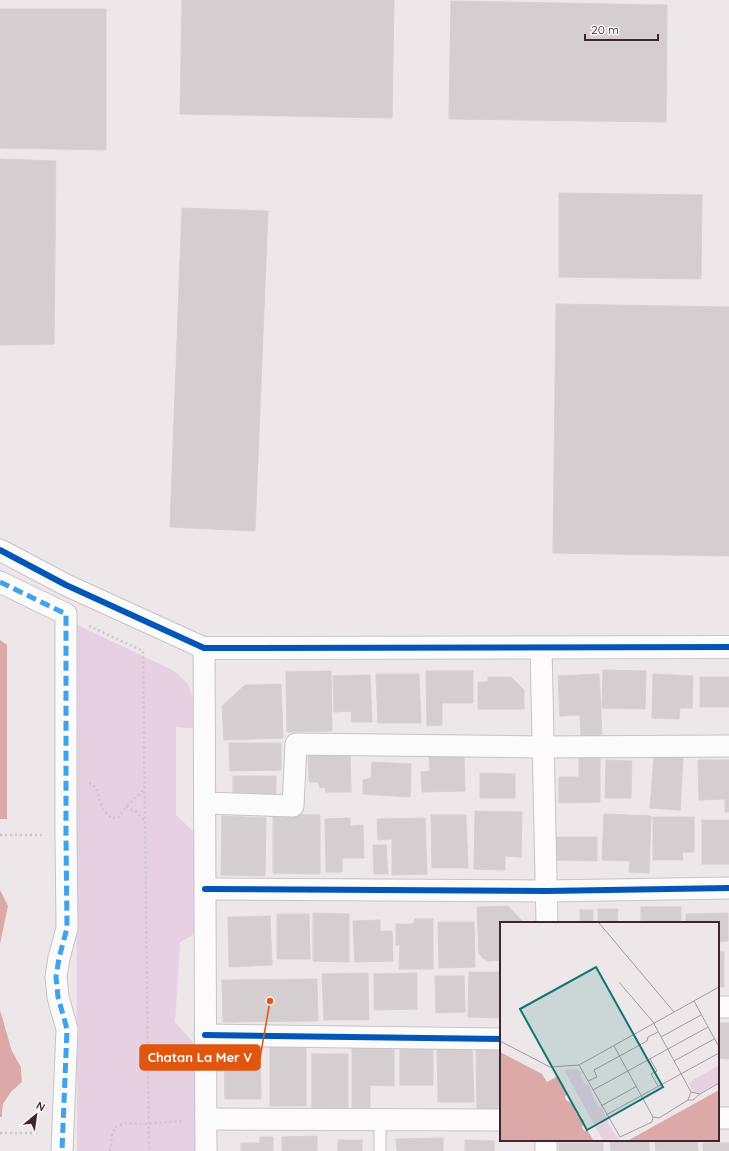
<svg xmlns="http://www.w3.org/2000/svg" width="729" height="1151" viewBox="0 0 729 1151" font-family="Quicksand,sans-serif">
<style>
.green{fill:#e6d0e2}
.water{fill:#dca8a8}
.pier{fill:#ede7ea}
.building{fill:#d4ced1;stroke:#d6d0d3}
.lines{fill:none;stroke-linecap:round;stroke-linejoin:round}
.lane-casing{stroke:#c9c2c6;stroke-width:13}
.street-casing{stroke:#c9c2c6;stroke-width:23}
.secondary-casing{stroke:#ccc5c8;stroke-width:24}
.path{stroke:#cfc6c9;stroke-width:2.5;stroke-dasharray:2 3;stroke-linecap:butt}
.lane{stroke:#fcfbfc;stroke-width:11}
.street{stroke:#fcfbfc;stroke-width:21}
.secondary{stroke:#fcfbfc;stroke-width:22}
.quiet{stroke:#3fa2eb;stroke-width:5;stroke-dasharray:10 5;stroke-linecap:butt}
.cycleway-casing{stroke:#fbf6f9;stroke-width:8}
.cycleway{stroke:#0057b8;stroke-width:6}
.inset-road{fill:none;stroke:#a999a0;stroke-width:1}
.view{fill:#0f766e;fill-opacity:0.15;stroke:#0f766e;stroke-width:2}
.inset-edge{fill:none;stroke:#422330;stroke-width:2}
.leader{fill:none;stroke:#e0560e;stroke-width:1.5}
.callout-dot{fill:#e0560e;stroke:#fbf6f9;stroke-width:1.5}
.callout{fill:#e0560e;stroke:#e0560e;stroke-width:1.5}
.callout-label{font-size:13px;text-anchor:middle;font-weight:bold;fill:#fff}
</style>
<rect width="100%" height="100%" fill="#ede7ea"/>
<!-- green -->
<polygon class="green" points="76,624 174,671 188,684 197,711 199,729 176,727 176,815 200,838 197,933 180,942 175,1022 200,1050 195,1151 77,1151"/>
<!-- water -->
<g class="water">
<polygon points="0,640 7,645 7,819 0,819"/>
<polygon points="0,890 8,906 0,944"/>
<polygon points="0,1010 12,1051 21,1067 22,1082 11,1092 3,1104 2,1117 0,1117"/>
</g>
<!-- pier -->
<g class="pier">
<polygon points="9,644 9,819 7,821 0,821 0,819 7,819 7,645"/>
<polygon points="0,1008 2,1010 14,1050 23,1066 24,1082 13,1093 5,1105 4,1117 2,1119 0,1119 0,1117 2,1117 3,1104 11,1092 22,1082 21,1067 12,1051"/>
</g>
<!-- building -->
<g class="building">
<polygon points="182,0 394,0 392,118 180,114"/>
<polygon points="451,1 667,5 666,122 449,119"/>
<polygon points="0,9 106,9 106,150 0,148"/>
<polygon points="0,159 56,161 54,344 0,345"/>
<polygon points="559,193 702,195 701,279 559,277"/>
<polygon points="182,208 268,211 255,531 170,527"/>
<polygon points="556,304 729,307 729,556 553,553"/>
<polygon points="603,670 646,671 645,709 602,708"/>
<polygon points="331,671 332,731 287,732 286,672"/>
<polygon points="426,671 473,671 473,703 442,703 442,725 427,726"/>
<polygon points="376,674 419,674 421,723 378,723"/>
<polygon points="599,674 602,735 581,736 580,715 560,716 558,676"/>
<polygon points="653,674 693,676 692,708 680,708 679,719 652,718"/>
<polygon points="370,675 372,722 352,722 351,711 334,712 333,676"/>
<polygon points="488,677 511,677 524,690 524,709 478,709 478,682 488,682"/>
<rect x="700" y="677" width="29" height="30"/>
<polygon points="281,684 283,738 224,740 222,706 245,685"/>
<polygon points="229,743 281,743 281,770 230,771"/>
<polygon points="350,753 351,792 326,792 325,787 320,788 318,782 309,782 308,754"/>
<polygon points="464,754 465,791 422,792 421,772 430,771 429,755"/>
<polygon points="654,756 683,758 680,810 650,808"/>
<polygon points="579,757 600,757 600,802 559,803 559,777 579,777"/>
<polygon points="606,760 632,761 631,798 605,798"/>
<polygon points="698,760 729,760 729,812 725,812 725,799 699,800"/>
<polygon points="372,762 411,764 410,797 363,794 363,780 371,778"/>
<polygon points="480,773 515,774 515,798 480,798"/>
<polygon points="233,776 276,776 276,794 233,795"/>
<polygon points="475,811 522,812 521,857 505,856 505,870 474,869"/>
<polygon points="273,814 320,815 320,874 273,873"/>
<polygon points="604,814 651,816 649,873 629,872 630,861 602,860"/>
<polygon points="431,815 466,815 468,868 432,868"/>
<polygon points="222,816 266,818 265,876 221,875"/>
<polygon points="653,817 694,817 694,852 682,852 683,860 653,860"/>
<polygon points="350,818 350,826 363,825 364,858 342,858 342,872 326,872 325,819"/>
<polygon points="425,818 427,874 392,875 392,839 378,840 377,819"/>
<rect x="702" y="820" width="27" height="44"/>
<polygon points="556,837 597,837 597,861 556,860"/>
<polygon points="373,845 386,845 388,874 374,874"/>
<polygon points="508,906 524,923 501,923 501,960 489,961 483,958 479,953 477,907"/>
<rect x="641" y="907" width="40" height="16"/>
<polygon points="598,909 618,909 617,923 598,923"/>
<rect x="580" y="910" width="13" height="13"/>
<polygon points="313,913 349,914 349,962 313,961"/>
<polygon points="728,913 728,941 718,942 718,923 686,923 686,914"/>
<polygon points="277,914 309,914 310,959 277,959"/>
<polygon points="270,916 272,965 229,967 228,917"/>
<polygon points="415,919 433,919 433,969 399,969 400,945 396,945 396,924 413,924"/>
<polygon points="380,920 380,931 392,931 393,961 355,962 353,921"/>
<polygon points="438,922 474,922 475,967 439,968"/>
<rect x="718" y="952" width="6" height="35"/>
<polygon points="469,972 501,972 501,1018 468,1017"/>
<polygon points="368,973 369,1020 324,1020 322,974"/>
<polygon points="417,973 417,1009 374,1010 374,974"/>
<polygon points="435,976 464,976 465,1012 436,1013"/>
<polygon points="317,979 318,1021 223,1022 222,980"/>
<polygon points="718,1023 729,1023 729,1059 718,1058"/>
<polygon points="260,1040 261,1099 225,1099 224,1052 237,1052 237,1041"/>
<polygon points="270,1045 306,1046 306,1106 270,1106"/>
<polygon points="472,1045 474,1102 438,1102 437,1046"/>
<polygon points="352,1046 394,1046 394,1086 370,1085 370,1108 352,1108"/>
<polygon points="501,1047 501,1109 477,1110 476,1048"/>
<rect x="400" y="1049" width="33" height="36"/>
<rect x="312" y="1054" width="36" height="54"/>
<polygon points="317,1136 317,1151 282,1151 282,1137"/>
<polygon points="260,1137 273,1137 273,1151 241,1151 241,1143 260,1143"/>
<polygon points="443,1138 443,1151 397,1151 396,1139"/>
<rect x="338" y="1140" width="24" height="11"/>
<polygon points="465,1140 494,1141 494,1151 465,1151"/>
<polygon points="649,1140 649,1151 611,1151 610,1141"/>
<polygon points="655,1141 697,1141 698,1151 656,1151"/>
<rect x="559" y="1143" width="44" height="8"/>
<rect x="703" y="1143" width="26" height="8"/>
</g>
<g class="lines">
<!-- lane casing -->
<g class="lane-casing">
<polyline id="lane" points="380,1151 380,1119"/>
</g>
<!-- street casing -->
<g class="street-casing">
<g id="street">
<polyline points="0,550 66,585 204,648 206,1151"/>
<polyline points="0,582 66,614 66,835 67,928 59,958 56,977 58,997 67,1029 62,1151"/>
<polyline points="541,647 547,923"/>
<polyline points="205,803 293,806 296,744 543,747 729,746"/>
<polyline points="205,889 547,891 729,888"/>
<polyline points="718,1007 729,1007"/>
<polyline points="205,1035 501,1039"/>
<polyline points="718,1118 729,1118"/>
<polyline points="206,1119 501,1120"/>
<polyline points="546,1151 546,1140"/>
</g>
</g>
<!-- secondary casing -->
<g class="secondary-casing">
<polyline id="secondary" points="204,648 729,647"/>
</g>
<!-- path -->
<g class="path">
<polyline points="89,626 143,651 149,1151"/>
<path d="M89,783c11,4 9,16 13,25 2,3 6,7 9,10h7l8,-11 19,-19"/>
<polyline points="126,807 136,812 145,821"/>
<polyline points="0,835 43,835"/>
<polyline points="0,1133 39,1133"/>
<polyline points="110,1151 112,1136 115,1127 126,1123 141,1124 183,1121"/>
</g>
<!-- lane -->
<use href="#lane" class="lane"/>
<!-- street -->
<use href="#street" class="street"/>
<!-- secondary -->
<use href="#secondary" class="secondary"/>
<!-- quiet -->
<polyline class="quiet" points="0,582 66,614 66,835 67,928 59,958 56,977 58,997 67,1029 62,1151"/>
<!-- cycleway casing -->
<g class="cycleway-casing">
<g id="cycleway">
<polyline points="0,550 66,585 204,648 729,647"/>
<polyline points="205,889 547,891 729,888"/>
<polyline points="205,1035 501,1039"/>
</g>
</g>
<!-- cycleway -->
<use href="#cycleway" class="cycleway"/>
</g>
<!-- overview -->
<g transform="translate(500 922)">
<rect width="219" height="219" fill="#ede7ea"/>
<path d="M219,143v17l-19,11 -6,-1 -6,-9zM77,147l6,5 -3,1 5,9 4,1 8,21 5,2 10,23 8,8 -17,1 -39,-70z" fill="#e6d0e2"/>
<path d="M0,130l42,22 5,8 11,-6 10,19 -3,1 1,3 7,5 3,9 8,7 1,6 -3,2 5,1 6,11h-93zM219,168v50h-90z" fill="#dca8a8"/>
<path d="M59,153l11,19 -2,3 7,5 3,10 8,7 -1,9h4l6,12 -8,-10 -3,1 -2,-4 3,-6 -9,-8 -3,-9 -7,-4 -1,-4 3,-2z" fill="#ede7ea"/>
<path class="inset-road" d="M99,1l75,89M119,60l34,40 38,70M194,79l25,46M161,115l40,-22M0,119l50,26 29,-2 140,-78M114,124l39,71M150,137l7,12 -6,3 7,12M174,139l40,-22M79,143l41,72 32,-15 1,-5 6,1 29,-18 3,-8 9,2 19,-11M88,159l9,-4 -3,-7 53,-29 1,-4 10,-5M93,168l115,-63M188,178h5l7,-6M101,184l36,-20M106,193l113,-62"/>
<path class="view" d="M96,45l67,120 -76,43 -67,-121z"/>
<rect width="219" height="219" class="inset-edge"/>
</g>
<!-- callouts -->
<path class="leader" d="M270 1001L260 1058"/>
<circle class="callout-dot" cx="270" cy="1001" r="4"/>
<rect class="callout" x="140" y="1045" width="120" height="25" rx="4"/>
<g class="callout-label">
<text x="200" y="1062">Chatan La Mer V</text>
</g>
<!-- north arrow -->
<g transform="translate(36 1115) rotate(29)" stroke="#fbf6f9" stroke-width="3" paint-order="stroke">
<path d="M0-3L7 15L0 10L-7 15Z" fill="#422330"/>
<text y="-6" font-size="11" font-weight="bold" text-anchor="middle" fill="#422330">N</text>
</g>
<!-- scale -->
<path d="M585 34v6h73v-6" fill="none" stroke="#422330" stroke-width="2"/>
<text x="591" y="34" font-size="12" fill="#422330" stroke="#fbf6f9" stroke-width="3" paint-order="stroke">20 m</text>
</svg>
